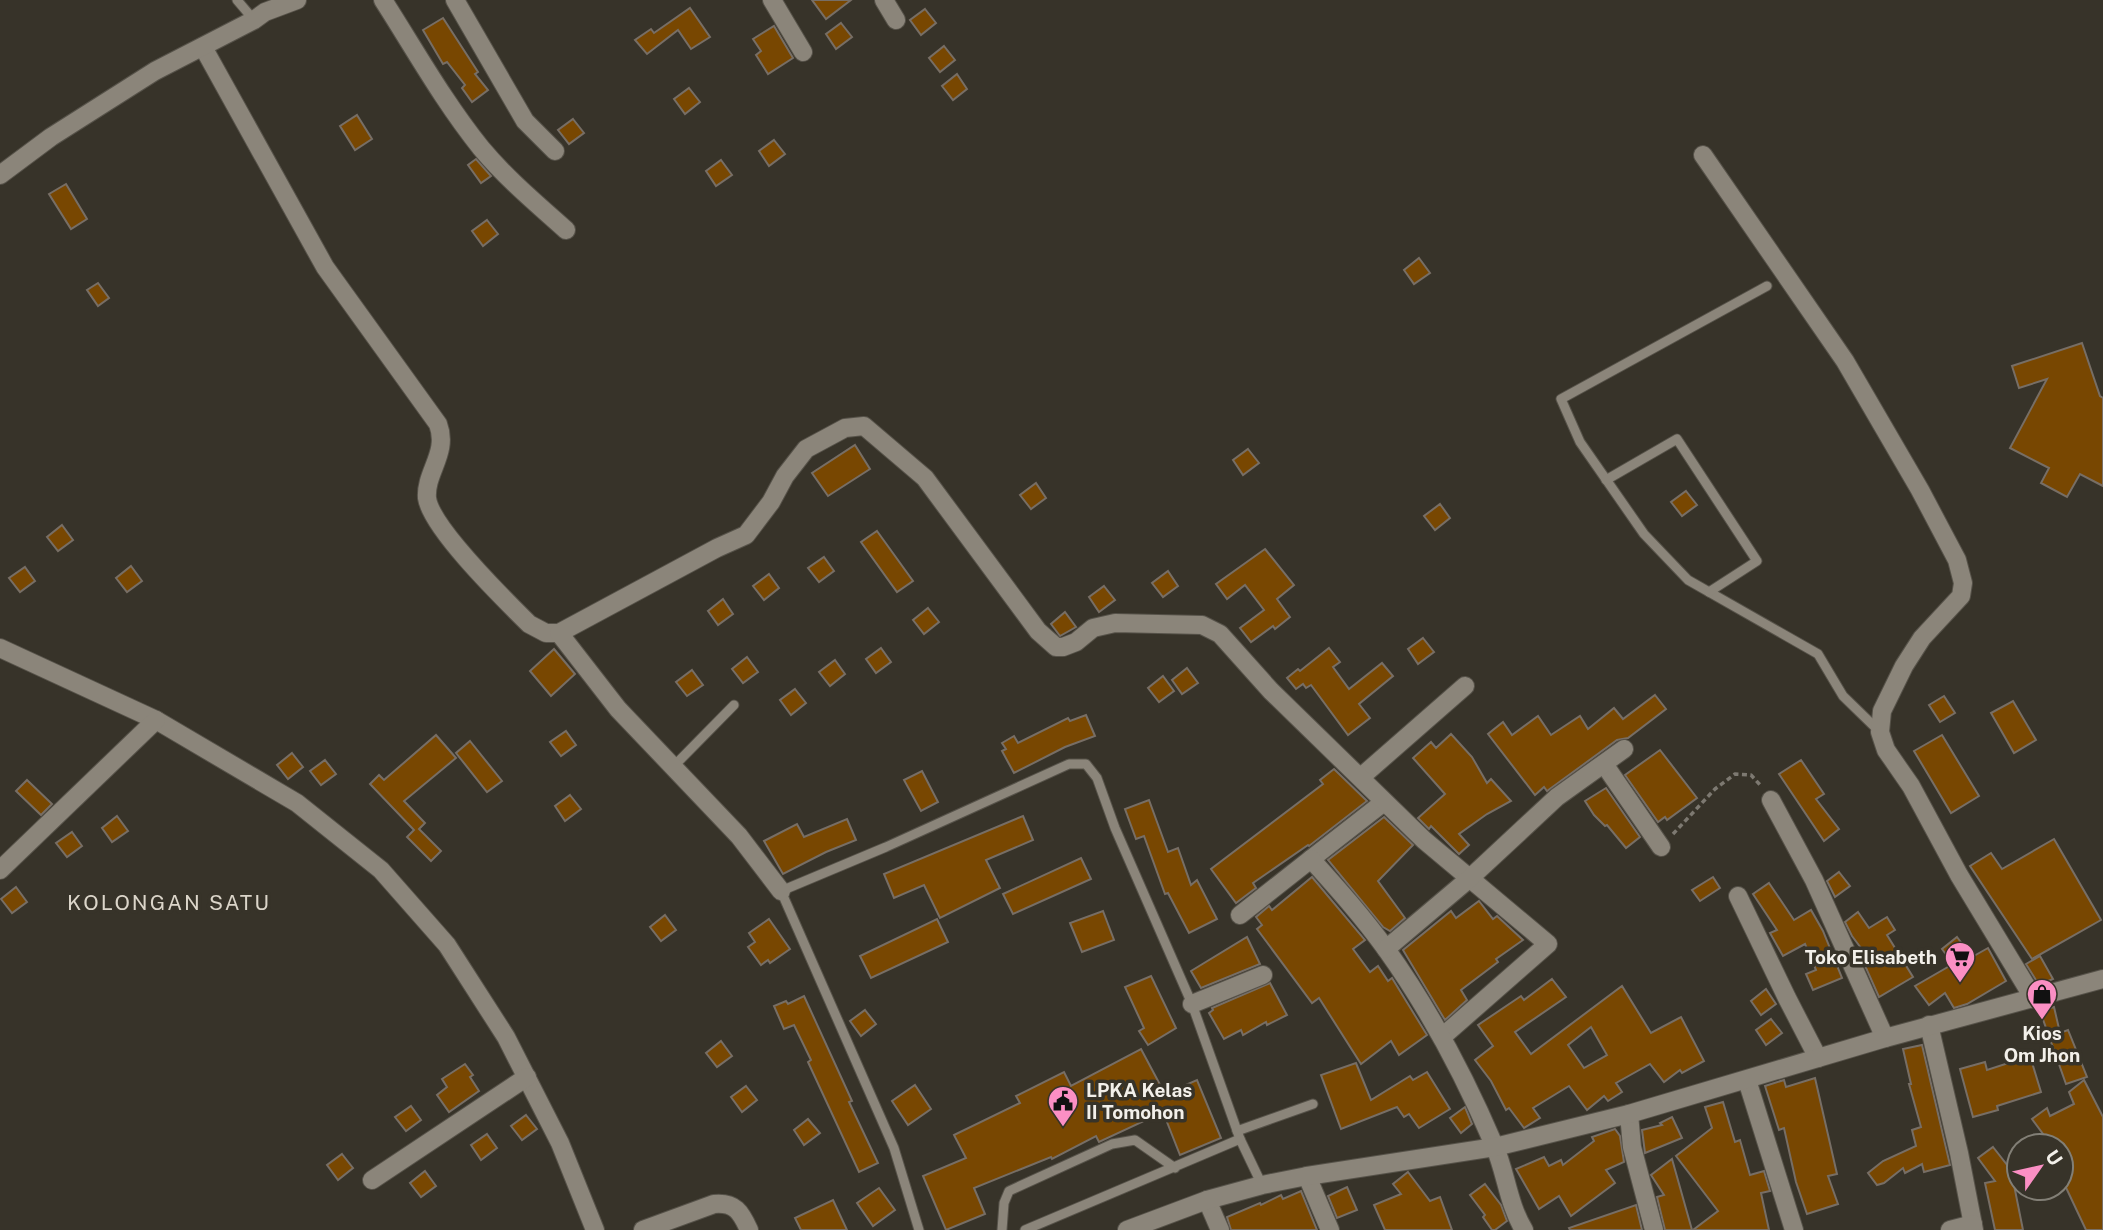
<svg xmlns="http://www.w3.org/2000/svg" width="2103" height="1230" viewBox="0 0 2103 1230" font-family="'Public Sans',sans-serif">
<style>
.building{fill:#784701;stroke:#776e65;stroke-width:2;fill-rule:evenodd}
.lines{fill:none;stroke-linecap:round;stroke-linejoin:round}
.service-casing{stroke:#565249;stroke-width:11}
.minor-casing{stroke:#565249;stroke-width:20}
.path{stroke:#7d7971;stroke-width:3.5;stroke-dasharray:5 3.5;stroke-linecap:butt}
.service{stroke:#8b857a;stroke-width:9}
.minor{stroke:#8b857a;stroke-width:18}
.labels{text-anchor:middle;stroke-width:7;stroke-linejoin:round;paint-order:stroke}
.poi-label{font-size:19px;font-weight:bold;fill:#f3f0ea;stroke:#373329;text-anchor:end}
.neighbourhood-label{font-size:21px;letter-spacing:2px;fill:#dbd5c9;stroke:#373329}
</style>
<rect width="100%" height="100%" fill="#373329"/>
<!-- building -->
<g class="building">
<polygon points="812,0 851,0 826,19"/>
<polygon points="690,8 710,37 691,49 678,30 647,54 635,40 651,29 654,33"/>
<polygon points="925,9 936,23 921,35 910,20"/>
<polygon points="443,18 478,72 475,74 488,90 472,102 462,88 465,85 447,62 443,64 423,30"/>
<polygon points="841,23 852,37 836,49 826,34"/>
<polygon points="774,26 793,58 768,74 756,55 761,51 753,39"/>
<polygon points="944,46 955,60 940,72 929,58"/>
<polygon points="957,74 967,89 953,100 942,86"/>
<polygon points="689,88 700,102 685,114 674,99"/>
<polygon points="357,115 372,139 355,150 340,126"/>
<polygon points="573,119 584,133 569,144 558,130"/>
<polygon points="774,140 785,154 769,166 759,151"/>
<polygon points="476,159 491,176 481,183 468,165"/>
<polygon points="721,160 732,175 716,186 706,171"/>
<polygon points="66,184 87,219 71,229 49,194"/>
<polygon points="487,220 498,234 483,246 472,231"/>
<polygon points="1419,258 1430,273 1414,284 1404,270"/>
<polygon points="98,283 109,298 98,306 87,290"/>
<polygon points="2082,343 2100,396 2103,398 2103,486 2080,474 2067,497 2041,483 2049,468 2010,448 2047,379 2019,388 2012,366"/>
<polygon points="855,445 870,469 828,496 812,473"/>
<polygon points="1248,449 1259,463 1243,475 1233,460"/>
<polygon points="1036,483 1046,498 1031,509 1020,495"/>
<polygon points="1686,491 1697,505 1682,516 1671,502"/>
<polygon points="1440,504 1450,518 1435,530 1424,516"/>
<polygon points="62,525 73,540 58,551 47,537"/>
<polygon points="877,531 913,581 897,592 861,542"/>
<polygon points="1265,549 1294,585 1277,599 1290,617 1275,629 1273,626 1251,642 1240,628 1264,610 1245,585 1227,599 1216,584"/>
<polygon points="824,557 834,571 819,582 808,568"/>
<polygon points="131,566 142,581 127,592 116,578"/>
<polygon points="25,567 35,581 20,592 9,578"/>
<polygon points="1168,571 1178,586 1163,597 1152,583"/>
<polygon points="769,574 779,588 764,600 753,586"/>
<polygon points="1104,586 1115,600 1099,612 1089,597"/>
<polygon points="723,599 733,614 718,625 708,611"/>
<polygon points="928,608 939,622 924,634 913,620"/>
<polygon points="1065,612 1076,627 1060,636 1051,624"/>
<polygon points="1423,638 1434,652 1418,664 1408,649"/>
<polygon points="881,648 891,662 876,673 866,659"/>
<polygon points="1329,648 1340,662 1333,667 1349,689 1382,663 1393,676 1359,704 1370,718 1348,735 1311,685 1306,688 1303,684 1296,689 1287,678 1298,669 1300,671"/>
<polygon points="554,649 575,674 551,696 530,671"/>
<polygon points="747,657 758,672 743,683 732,669"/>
<polygon points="835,660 845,674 830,686 819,672"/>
<polygon points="1187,668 1198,683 1182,694 1172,680"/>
<polygon points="692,670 703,685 687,696 676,682"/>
<polygon points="1163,676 1174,691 1159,702 1148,688"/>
<polygon points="795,689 806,703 791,715 780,700"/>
<polygon points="1655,695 1666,709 1628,738 1617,740 1547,791 1544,787 1535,795 1488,734 1503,722 1512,735 1538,716 1551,735 1580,716 1588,729 1614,708 1623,719"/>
<polygon points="1944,696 1955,713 1940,722 1929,705"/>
<polygon points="2013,701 2036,740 2014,753 1991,713"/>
<polygon points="1086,715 1095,736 1065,747 1014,773 1002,751 1006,749 1002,743 1014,736 1018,743 1068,718 1070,721"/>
<polygon points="566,731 576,745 561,756 550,742"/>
<polygon points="1451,734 1472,757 1487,783 1491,779 1511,801 1487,814 1459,834 1469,845 1459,854 1431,826 1429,829 1418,818 1445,794 1413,758 1431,742 1436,748"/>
<polygon points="436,735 456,758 404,801 425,823 419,829 441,851 431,861 407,837 414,830 370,784 379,775 384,780"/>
<polygon points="1942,735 1979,796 1951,813 1914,751"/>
<polygon points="470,741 502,781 487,792 456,753"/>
<polygon points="1660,750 1697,798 1667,820 1665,817 1658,822 1625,775"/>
<polygon points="292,753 303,767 288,779 277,765"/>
<polygon points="325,760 336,774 321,785 310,771"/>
<polygon points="1801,760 1824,794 1816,799 1839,829 1824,841 1779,774"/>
<polygon points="1334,769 1367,801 1309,846 1308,845 1253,883 1256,888 1236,903 1211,869 1323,784 1320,780"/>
<polygon points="922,771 938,802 921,811 904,780"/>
<polygon points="27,780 52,804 41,815 16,791"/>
<polygon points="1606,788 1640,837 1626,848 1607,825 1605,826 1594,815 1585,801"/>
<polygon points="570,795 581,809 565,821 555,806"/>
<polygon points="1149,800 1168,852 1178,848 1191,885 1197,880 1217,919 1189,933 1168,893 1165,894 1144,836 1136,839 1125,809"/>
<polygon points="117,816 128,831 112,842 102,828"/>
<polygon points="1023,816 1033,840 986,860 1000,888 940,918 924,885 894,898 884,874"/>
<polygon points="1384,817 1413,845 1378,881 1405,918 1390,931 1383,927 1328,860"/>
<polygon points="847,819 856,840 826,852 783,874 764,841 797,824 804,837"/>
<polygon points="72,832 82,846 67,857 56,843"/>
<polygon points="2054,839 2101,920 2032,959 1970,866 1991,853 2002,869"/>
<polygon points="1081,858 1091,879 1013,914 1003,894"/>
<polygon points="1839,872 1850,886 1835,897 1827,881"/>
<polygon points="1312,877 1365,940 1353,949 1370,972 1378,966 1388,981 1392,978 1427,1035 1399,1055 1391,1041 1361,1064 1319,998 1312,1003 1257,929 1262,925 1256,917 1269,906 1272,910"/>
<polygon points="1713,877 1720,888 1700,901 1692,890"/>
<polygon points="1769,883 1794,920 1811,910 1823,931 1842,978 1813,990 1806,974 1816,970 1805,944 1783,956 1770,933 1777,930 1753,894"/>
<polygon points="16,887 27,902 12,913 1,899"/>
<polygon points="1479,901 1493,919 1497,916 1523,940 1496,959 1498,962 1461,990 1467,1000 1445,1020 1403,950 1451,911 1456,918"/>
<polygon points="1103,911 1114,940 1082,952 1070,923"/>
<polygon points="1858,912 1869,928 1887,917 1895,930 1887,935 1913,977 1879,997 1862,959 1867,956 1852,936 1845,922"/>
<polygon points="665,915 676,930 661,941 650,927"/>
<polygon points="769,919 790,949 770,963 768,960 761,965 748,947 755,942 749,933"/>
<polygon points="937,919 948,942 871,978 860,956"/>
<polygon points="1247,937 1260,964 1201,988 1191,971"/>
<polygon points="1957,937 1972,957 1988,948 2006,981 1967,1004 1954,1008 1945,993 1929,1005 1915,986 1953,964 1942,949"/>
<polygon points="2040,956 2053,979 2039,985 2026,964"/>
<polygon points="1151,976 1176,1028 1148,1045 1139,1031 1144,1028 1125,987"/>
<path d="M1552,979l14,18 -51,35 16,22 91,-68 29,47 30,-16 23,44 -22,12 -2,-3 -16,12 -14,-18 -34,19 6,9 -14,9 -4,-5 -17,14 -18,-24 -36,22 7,10 -16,10 -15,-20 -3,2 -15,-29 -16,-21 18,-14 -15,-21 43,-29 3,4zM1591,1027l16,28 -23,13 -16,-23z"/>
<polygon points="1270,983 1287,1015 1267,1025 1266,1022 1243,1035 1241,1030 1224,1039 1209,1013 1213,1010 1212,1008"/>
<polygon points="1766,989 1776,1004 1761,1015 1751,1001"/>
<polygon points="804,996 852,1101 849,1102 878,1163 859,1172 808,1062 811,1060 794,1025 784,1029 774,1006 786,1001 788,1004"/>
<polygon points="2054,1007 2060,1033 2068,1030 2087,1077 2066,1084 2040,1011"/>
<polygon points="865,1010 876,1024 861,1036 850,1021"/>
<polygon points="1771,1019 1782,1033 1766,1045 1756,1030"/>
<polygon points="721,1041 732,1056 717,1067 706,1053"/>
<polygon points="1922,1045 1950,1165 1924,1172 1922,1164 1905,1173 1903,1168 1884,1183 1877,1185 1868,1173 1883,1161 1916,1146 1912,1130 1921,1127 1909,1084 1911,1084 1903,1049"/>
<polygon points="1141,1049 1165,1094 1197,1080 1221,1138 1180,1155 1163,1112 1099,1142 1096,1136 1052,1159 1051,1157 974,1188 985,1214 946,1230 923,1176 966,1158 954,1135 1020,1103 1016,1096 1064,1072 1071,1086"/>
<polygon points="2030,1056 2041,1092 1997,1106 1998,1110 1973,1117 1960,1069 1985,1062 1987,1070"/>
<polygon points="1356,1063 1371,1100 1410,1076 1413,1080 1427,1072 1450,1109 1419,1128 1409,1114 1404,1117 1397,1107 1341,1129 1321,1075"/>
<polygon points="465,1064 473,1075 470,1077 479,1091 449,1112 437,1095 447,1087 442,1079"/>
<polygon points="1815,1078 1837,1174 1828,1176 1838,1204 1807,1214 1796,1182 1784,1128 1779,1130 1765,1086 1784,1080 1786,1087"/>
<polygon points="2084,1080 2103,1117 2103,1230 2086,1230 2061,1177 2061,1146 2052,1146 2032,1119 2047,1108 2050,1116 2074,1104 2069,1092"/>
<polygon points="915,1085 931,1109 908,1125 892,1101"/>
<polygon points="746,1086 757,1100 742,1112 731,1097"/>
<polygon points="1723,1102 1735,1142 1740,1140 1750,1175 1764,1171 1770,1191 1761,1193 1769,1230 1693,1230 1718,1211 1676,1156 1712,1128 1705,1107"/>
<polygon points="411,1106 421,1120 406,1131 395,1117"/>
<polygon points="1465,1107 1472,1124 1461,1133 1450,1118"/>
<polygon points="526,1115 537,1129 522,1140 511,1126"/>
<polygon points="1672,1117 1682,1138 1645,1153 1642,1130 1662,1125 1660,1123"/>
<polygon points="808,1119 820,1133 804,1145 794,1130"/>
<polygon points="1615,1129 1620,1136 1624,1162 1606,1170 1615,1183 1571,1216 1559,1196 1539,1209 1516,1169 1544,1157 1549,1166 1561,1160 1563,1165 1594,1141 1592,1137"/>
<polygon points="487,1134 497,1148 481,1160 471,1145"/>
<polygon points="1993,1147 2011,1170 2023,1230 1995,1230 1985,1183 1995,1181 1978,1158"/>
<polygon points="342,1154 353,1168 338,1180 327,1165"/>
<polygon points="1672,1159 1692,1230 1665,1230 1657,1197 1664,1195 1651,1175"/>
<polygon points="425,1171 436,1186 421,1197 410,1183"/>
<polygon points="1408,1172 1430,1201 1440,1197 1452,1230 1385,1230 1374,1205 1401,1194 1393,1184"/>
<polygon points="1485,1184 1501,1205 1507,1221 1495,1230 1492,1230 1483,1217 1485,1215 1470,1195"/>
<polygon points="1347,1187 1357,1210 1337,1218 1328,1196"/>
<polygon points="879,1188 895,1210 873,1226 857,1203"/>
<polygon points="1301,1191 1317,1230 1231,1230 1227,1217 1260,1203 1261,1205 1281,1195 1283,1199"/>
<polygon points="833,1200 847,1230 801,1230 795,1218"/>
<polygon points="1636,1205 1642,1230 1570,1230 1569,1228"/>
</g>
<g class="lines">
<!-- service casing -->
<g class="service-casing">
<g id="service">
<polyline points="237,0 254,20"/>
<polyline points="1767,286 1561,399 1580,442 1644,534 1688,580 1818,654 1843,696 1879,731"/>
<polyline points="1606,480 1677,439 1757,561 1709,592"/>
<polyline points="673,767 734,705"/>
<polyline points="1237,1131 1313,1104"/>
<polyline points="919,1230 894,1148 781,891 886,847 1069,764 1086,764 1097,778 1115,828 1192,1004 1240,1139 1262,1185"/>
<polyline points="1002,1230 1004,1203 1009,1191 1112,1144 1135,1140 1175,1168"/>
<polyline points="1025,1230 1240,1139"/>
</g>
</g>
<!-- minor casing -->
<g class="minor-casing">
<g id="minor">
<path d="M383,0c32,50 61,102 98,148 25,30 56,56 85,82"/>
<polyline points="455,0 525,121 555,151"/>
<polyline points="772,0 803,52"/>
<polyline points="884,0 896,20"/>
<path d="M203,47l122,220 113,157c11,29 -13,48 -11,74 4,30 78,102 102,126l17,9h13"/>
<polyline points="1703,155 1845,361 1920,490 1957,560 1963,583 1961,596 1922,638 1904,666 1882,711 1880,732 1886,750 1911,786 1959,875 2034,999"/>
<polyline points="0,175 51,137 155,71 254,20 265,12 297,0"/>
<polyline points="0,648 156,720 297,803 381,870 447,945 506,1037 560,1143 595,1230"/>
<polyline points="1604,764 1661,847"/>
<polyline points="1361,777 1465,686"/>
<polyline points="1771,800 1814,880 1885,1038"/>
<polyline points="1311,859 1384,802"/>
<polyline points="0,870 156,720"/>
<polyline points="781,891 739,836 618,709 559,633 717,548 746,535 771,502 785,476 806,449 845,428 864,426 925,478 1038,631 1056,647 1063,647 1076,642 1093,628 1115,623 1202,625 1220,634 1271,691 1424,840 1548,944 1442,1037"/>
<polyline points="1738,896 1787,998 1818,1058"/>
<path d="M1240,915l71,-56c26,29 52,58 75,90 43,60 79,128 108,196 12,27 14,59 30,85"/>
<polyline points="1386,949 1470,878 1557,797 1624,749"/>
<polyline points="1192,1004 1263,975"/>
<polyline points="1929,1025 1959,1153 1974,1230"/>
<polyline points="1747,1080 1794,1230"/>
<polyline points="1629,1114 1632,1147 1654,1230"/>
<polyline points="1307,1176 1330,1230"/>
<polyline points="372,1180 527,1077"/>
<polyline points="1207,1200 1220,1230"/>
<path d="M643,1230l71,-26c21,-2 27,8 35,26"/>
<polyline points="1127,1230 1207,1200 1262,1185 1307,1176 1495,1147 1629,1114 1885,1038 2103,979"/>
<polyline points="1950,1230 1973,1224"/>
</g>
</g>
<!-- path -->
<polyline class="path" points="1673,834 1715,789 1735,774 1751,775 1762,787"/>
<!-- service -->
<use href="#service" class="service"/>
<!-- minor -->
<use href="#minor" class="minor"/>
</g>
<!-- icons -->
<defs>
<g id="supermarket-pin" transform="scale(1.575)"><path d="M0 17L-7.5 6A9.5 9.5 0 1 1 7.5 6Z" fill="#fb8fc4" stroke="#373329"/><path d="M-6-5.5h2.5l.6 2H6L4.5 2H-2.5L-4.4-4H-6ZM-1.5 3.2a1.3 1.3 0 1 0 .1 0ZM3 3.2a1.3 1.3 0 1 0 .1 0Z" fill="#111"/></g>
<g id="shop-pin" transform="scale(1.575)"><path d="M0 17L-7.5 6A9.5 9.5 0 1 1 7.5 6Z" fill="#fb8fc4" stroke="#373329"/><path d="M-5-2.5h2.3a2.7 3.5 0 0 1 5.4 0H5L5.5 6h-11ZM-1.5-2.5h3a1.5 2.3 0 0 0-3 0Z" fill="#111"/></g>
<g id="civic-pin" transform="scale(1.575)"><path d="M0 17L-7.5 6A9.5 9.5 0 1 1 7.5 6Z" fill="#fb8fc4" stroke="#373329"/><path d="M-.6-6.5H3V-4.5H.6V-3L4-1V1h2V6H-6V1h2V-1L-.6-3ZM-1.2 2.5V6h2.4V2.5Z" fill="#111"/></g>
</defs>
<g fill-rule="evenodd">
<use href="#supermarket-pin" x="1960" y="957"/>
<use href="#shop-pin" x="2042" y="994"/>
<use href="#civic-pin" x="1063" y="1101"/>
</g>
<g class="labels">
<!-- poi labels -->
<g class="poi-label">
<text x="1937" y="964">Toko Elisabeth</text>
<text x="2042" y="1040" text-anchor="middle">Kios<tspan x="2042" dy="22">Om Jhon</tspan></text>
<text x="1086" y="1097" text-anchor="start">LPKA Kelas<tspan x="1086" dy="22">II Tomohon</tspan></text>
</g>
<!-- neighbourhood labels -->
<g class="neighbourhood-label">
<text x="169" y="910">KOLONGAN SATU</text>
</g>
</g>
<!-- north arrow -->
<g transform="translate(2040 1167) rotate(56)"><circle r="33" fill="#373329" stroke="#827f76" stroke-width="2"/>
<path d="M0-5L12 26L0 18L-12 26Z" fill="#fb8fc4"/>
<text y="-10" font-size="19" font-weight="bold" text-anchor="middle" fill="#f3f0ea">U</text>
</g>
</svg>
